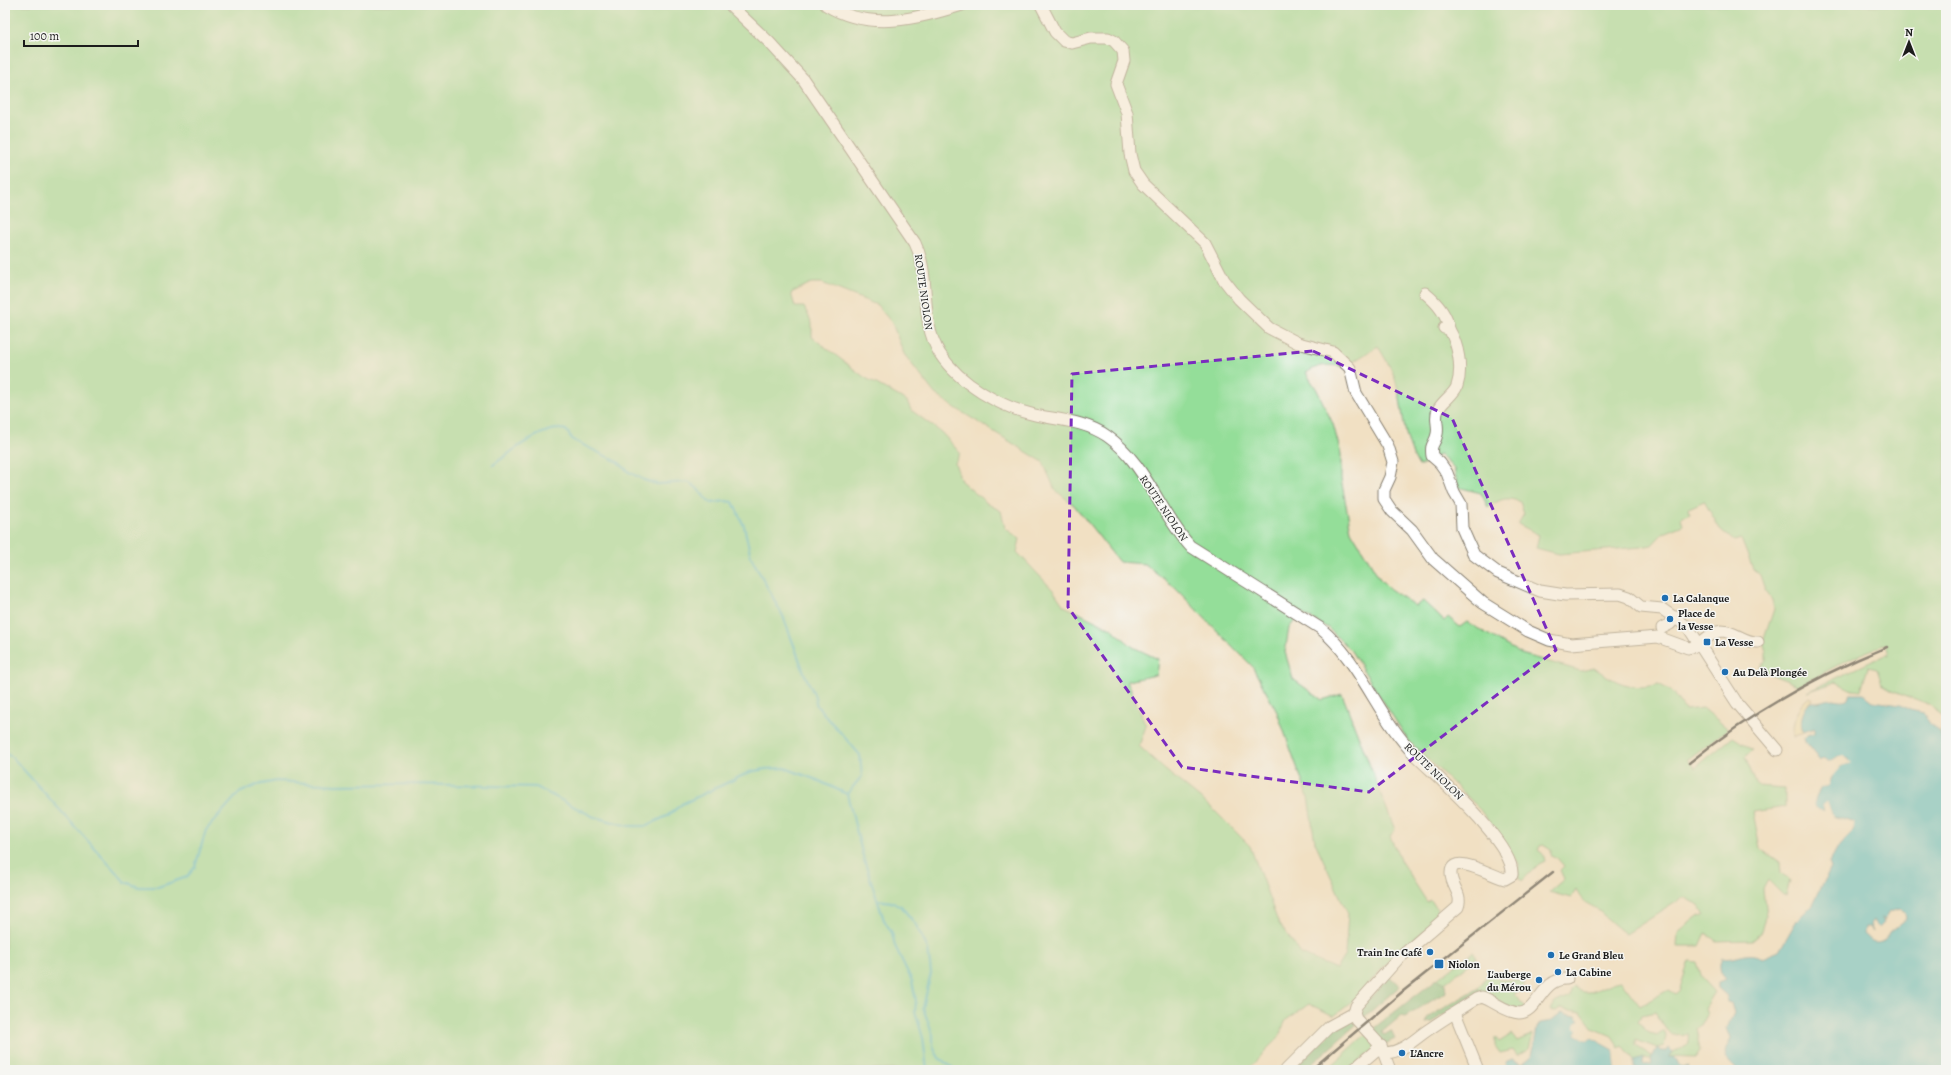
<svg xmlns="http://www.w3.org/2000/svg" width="1951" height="1075" viewBox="0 0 1951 1075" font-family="Alegreya,serif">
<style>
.green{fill:#94de99;stroke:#587d5a;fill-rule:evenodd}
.forest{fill:#77bd81;stroke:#4a6c4e}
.sand{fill:#eeda9e;stroke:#857b5d}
.water{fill:#51bec9;stroke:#366d72;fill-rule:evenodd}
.pier{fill:#f1e0c3}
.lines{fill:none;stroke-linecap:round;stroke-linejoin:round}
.stream{stroke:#51bec9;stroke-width:2.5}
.minor-casing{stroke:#867e70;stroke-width:13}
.minor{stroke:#fff;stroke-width:11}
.rail{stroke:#1c1c1c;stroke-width:2.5}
.marked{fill:none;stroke:#7b2cbf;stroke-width:3;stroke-dasharray:8 5;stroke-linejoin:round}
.poi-dot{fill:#1f6fb2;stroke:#f6f6f2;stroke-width:1.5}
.labels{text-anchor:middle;stroke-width:3;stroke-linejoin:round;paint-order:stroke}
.street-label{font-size:11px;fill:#1c1c1c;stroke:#f6f6f2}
.poi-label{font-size:11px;font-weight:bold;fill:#1c1c1c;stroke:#f6f6f2;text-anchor:start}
</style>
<rect width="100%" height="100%" fill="#f6f6f2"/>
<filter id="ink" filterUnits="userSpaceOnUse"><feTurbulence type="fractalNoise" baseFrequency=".025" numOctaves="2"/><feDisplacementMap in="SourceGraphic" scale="8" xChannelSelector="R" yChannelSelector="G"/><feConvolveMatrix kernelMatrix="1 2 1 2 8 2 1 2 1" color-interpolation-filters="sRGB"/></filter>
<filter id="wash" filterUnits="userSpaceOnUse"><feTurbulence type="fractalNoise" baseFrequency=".012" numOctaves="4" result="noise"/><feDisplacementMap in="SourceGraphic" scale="16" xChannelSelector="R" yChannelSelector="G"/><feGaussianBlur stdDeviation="0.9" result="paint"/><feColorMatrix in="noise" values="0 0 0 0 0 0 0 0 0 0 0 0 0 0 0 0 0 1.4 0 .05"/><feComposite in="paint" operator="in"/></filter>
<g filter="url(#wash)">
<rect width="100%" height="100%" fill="#f1e0c3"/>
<!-- green -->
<g class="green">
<path d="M5,5h1941v741l-2,-1 -4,-13 2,-15 -11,-12 -37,-14 -12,-7 -5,-15 -9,-2 -7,24 -9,-1 -16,-8 -29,10 80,-38 2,1 -3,-11 -35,14 -52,28c-14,-7 -27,-10 -40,-18l7,-8v-9l-3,-9 11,-33 -2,-9 -7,-10 -5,-15 -7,-6 -12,-30 -7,2 -14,-12 -16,-28 -15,7 1,5 -9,4 2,8 -20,8 -11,12 -11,2 -82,7 -23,-6 3,-13 -21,-11 6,-10 -4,-12c-14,-6 -19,-3 -32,5l-7,-14 -23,-6 -4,-18 -14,-15 -9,7 -12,5c-18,-30 -14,-53 -23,-84 -3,-12 -12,-25 -18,-36l-33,21c-16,-3 -26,-3 -39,6l11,17 16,34 8,30v25l10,52 29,48 10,10 25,17 8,-5 21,20 4,-4 12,10 7,-5 54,32 60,17 13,-3c22,14 38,24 65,16l13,8 13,18 18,-2 25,21 -41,31 8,8 38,-31 20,13 -8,7 12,29 28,2v19l-32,5 7,36 20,14 1,11 9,7 -4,15h-3l-15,-15 -5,9 3,27 -4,16 -10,8 -36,1 -10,-8 -6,13h-23l1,-14 20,-16 6,-1 -5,-9 -15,-9 -58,37c-10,-7 -18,-15 -27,-23 -12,-10 -14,-4 -23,-21l-5,8 -22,-6 15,-13 -4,-9 4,-4 -7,-8 -6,-3v-5l-8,-5 -3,1 -2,4 5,4 2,7 -6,3 -17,17 -3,-3v-14l-41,-57 -70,-67 -57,-89 -23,-23 -27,-15 -12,15 -4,24 8,27 29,21 20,-6 53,136 -5,6 10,24 27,42 4,-2 11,17 -46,36 -44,49 -18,14 -25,-12 -23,16 -9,20 -30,30h-1242zM811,283h11l55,22 15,18 12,31 31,40 22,15 86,53 12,28 19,15 45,57 26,2 29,23 78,79 25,46 31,85 7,45 33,72 -3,41 -9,14 -35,-15 -23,-32 -28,-76 -38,-38 -48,-39 -25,-23 7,-20 -19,-45 29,-6 2,-16 -25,-12 -21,-18 -48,-23 -11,-16 -36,-38 3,-13 -15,-11 -4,-17 -13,-7 -27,-23 -6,-18 5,-10 -18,-20 -31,-23 -4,-9 -43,-24 -52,-40v-14l-8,-16h-9l-4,-14z"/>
<polygon points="1473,952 1477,958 1445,983 1437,979"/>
<path d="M1689,961l8,1 5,16 13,14 -10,16 2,7 -6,11 -5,2 4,23 -5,7 -26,-1c3,-8 14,-7 20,-13l-1,-10 -17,1 -16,-23 -13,3 -5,7 12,11 9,2 6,-4 2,5 -2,10 -7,2 -21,-8v6l16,10 -1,3 -8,-1 -9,2 -11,-15 -4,2 -7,-11 -19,-8 -12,-16 -21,-4 -4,3 -6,-1c4,-10 11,-9 20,-14l1,-6 3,-3c16,14 30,-5 47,-6l19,25 28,-16 7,4 4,-3z"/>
<path d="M1490,973l9,7h20l5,4 -10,11 13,13c-18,3 -28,-6 -41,-17l-6,2 -2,-5z"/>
<polygon points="1366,1034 1377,1046 1349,1070 1327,1070"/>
<polygon points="1512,1034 1517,1041 1533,1034 1529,1049 1517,1056 1513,1050 1500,1053 1495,1046 1495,1037 1499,1042"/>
</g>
<!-- forest -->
<g class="forest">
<polygon points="1389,976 1400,986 1362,1019 1359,1011"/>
<polygon points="1437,979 1445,983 1446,992 1405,1017 1401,1016 1382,1032 1384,1035 1391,1031 1395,1039 1383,1045 1370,1031"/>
<polygon points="1478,988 1480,993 1432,1022 1426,1023 1427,1018"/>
<polygon points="1354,1021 1357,1024 1305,1070 1293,1069 1327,1037 1332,1028 1343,1022"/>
</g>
<!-- sand -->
<path class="sand" d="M1809,697l3,2 -4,5 -6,25 2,3 -11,5c-1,-16 4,-30 16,-40z"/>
<!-- water -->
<g class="water">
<path d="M1850,694h14l9,7 27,4 10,5 14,3 6,11 10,8 3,13 3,1v324h-211l1,-2c-14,-14 -13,-13 -5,-30l-4,-11 7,-14 -3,-10 -4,-1v-6l-9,-8v-6l8,-3c-6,-5 -8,-14 -4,-21 14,3 27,-9 40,0l17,-7 18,-31 16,-16 18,-36 -2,-5 10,-18 14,-15 1,-7 -21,-7 -6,-13 -4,2 1,6c-16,-1 -8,-15 -3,-24l7,-1c1,-9 12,-23 21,-22v-5l-10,-3 -8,5 -8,-3 -3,3 -15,-19 -1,-4 3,-3 7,-2v-5l-10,4c-6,-9 -1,-24 7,-30 9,1 15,-3 23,-3 5,1 8,2 13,0zM1899,909l6,3 1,7 -17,14c-2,6 -10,11 -17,8 -2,-1 -5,-5 -8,-7l1,-7h5l3,5 -3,-8 3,-4 2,4 4,3 5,-5 -3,-5 4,3 5,-8z"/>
<polygon points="1563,1012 1566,1014 1576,1016 1580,1021 1576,1023 1578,1029 1576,1034 1587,1040 1591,1037 1614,1050 1616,1070 1506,1070 1505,1062 1512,1059 1522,1064 1532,1056 1537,1028 1540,1023 1552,1021"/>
<polygon points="1657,1048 1661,1051 1666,1051 1668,1048 1673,1052 1669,1057 1674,1057 1679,1065 1683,1067 1688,1065 1687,1070 1634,1070 1634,1060 1643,1057 1642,1065 1652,1064 1651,1059"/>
</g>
<!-- pier -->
<g class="pier">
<polygon points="1839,756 1844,756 1852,763 1841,766 1828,781 1828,786 1821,787 1814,798 1815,807 1819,810 1824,811 1823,805 1827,802 1833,816 1832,817 1826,805 1824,813 1818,812 1813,808 1812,798 1819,786 1826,785 1827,780 1839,765 1849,762 1843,758 1831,763 1827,761 1833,760"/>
<polygon points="1580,1021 1582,1021 1577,1024 1580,1028 1578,1033 1587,1038 1592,1035 1616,1048 1618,1070 1616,1070 1614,1049 1591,1037 1587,1040 1576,1034 1578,1029 1575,1027 1576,1023"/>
</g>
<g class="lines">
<!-- stream -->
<g class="stream">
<path d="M493,465c17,-12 52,-42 73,-35l7,10 45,22 11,10 15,8 13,4 31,-2 8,5 12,14 4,2 13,-2 8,1 11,24 7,31 32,59 22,59 9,19 3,12 43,49 2,21 -15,18 17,66 20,60 8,13 3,13 17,35 4,20 -1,10 8,27 4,32"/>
<polyline points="5,753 12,757 125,882 139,887 158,887 187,877 195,867 206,830 239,793 257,785 277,781 335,785 410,784 536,787 594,817 629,826 646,826 667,816 682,804 750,772 765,769 785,768 817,780 847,794"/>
<polyline points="878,900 891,902 901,906 916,925 928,949 931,973 923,1008 933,1035 933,1047 939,1058 956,1070"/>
</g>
</g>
</g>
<g filter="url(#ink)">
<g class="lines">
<!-- minor casing -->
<g class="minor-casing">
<g id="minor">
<path d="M730,5l39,37 34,37 112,164c17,35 3,75 25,111 20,30 60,53 95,61 24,5 50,6 72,21 38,26 53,77 83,110l130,82c42,35 58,90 96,128 22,22 99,88 96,119l-7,4c-9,-1 -55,-29 -54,-5 0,12 12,20 7,33l-60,52 -42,47 -2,7"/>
<path d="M826,5c44,27 90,14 136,0"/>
<path d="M1041,5l14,27 9,9 8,2 19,-5h17l6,3 9,10 1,10 -8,23 11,29 3,41 4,17 9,13 62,59 19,37 15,19 30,29 29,15 35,9 17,16 6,25 32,53 5,16 -3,15 -6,13v9l8,12 20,19 21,29 50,44 45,28 21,9 22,4 87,-7 30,11c13,-1 20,-16 34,-17 13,0 23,12 36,11"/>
<path d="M1425,293c11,9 22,21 24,36"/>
<path d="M1444,328l5,1c9,15 14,39 8,57 -3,9 -15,15 -19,24 -4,8 1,15 -1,24 -2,11 -7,8 -5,22l8,7 7,10 7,19 7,12 1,24 12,27 24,18 42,18 25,4 55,-1 9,3 12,10 21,2 26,18 49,76 40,47"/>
<polyline points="1662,628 1670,624 1676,617"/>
<polyline points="1354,1013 1356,1019 1381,1046 1390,1070"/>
<polyline points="1455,1013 1478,1070"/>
<path d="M1385,1053c19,-1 30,-15 46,-25 14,-10 30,-19 45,-29l6,-2c12,4 23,15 37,16 19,0 22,-35 48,-34"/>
<polyline points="1286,1070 1330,1026 1354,1013"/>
<polyline points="1353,1070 1381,1046"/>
</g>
</g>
<!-- minor -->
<use href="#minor" class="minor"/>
<!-- rail -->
<g class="rail">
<path d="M1689,763c60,-49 126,-87 198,-116"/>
<polyline points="1311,1070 1402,992 1553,872"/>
</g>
</g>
</g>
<!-- marked area -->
<path d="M0 0H1951V1075H0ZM1313,351l139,67 104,232 -187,142 -187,-25 -114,-160 4,-233z" fill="#f1e0c3" fill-opacity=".55" fill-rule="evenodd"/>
<path class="marked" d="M1313,351l139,67 104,232 -187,142 -187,-25 -114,-160 4,-233z"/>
<!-- markers -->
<g class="poi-dot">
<circle cx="1665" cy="598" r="4"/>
<circle cx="1670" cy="619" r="4"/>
<rect x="1703" y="638" width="8" height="8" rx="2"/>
<circle cx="1725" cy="672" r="4"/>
<circle cx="1430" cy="952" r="4"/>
<circle cx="1551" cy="955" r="4"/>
<rect x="1434" y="959" width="10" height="10" rx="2"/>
<circle cx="1558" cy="972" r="4"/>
<circle cx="1539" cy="980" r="4"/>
<circle cx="1402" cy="1053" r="4"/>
</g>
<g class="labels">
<!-- street labels -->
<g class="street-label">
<text transform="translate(924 292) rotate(82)" y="4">ROUTE NIOLON</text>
<text transform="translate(1164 508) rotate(56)" y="4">ROUTE NIOLON</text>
<text transform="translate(1434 771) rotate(44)" y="4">ROUTE NIOLON</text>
</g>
<!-- poi labels -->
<g class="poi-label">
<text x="1673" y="602">La Calanque</text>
<text x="1678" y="617">Place de<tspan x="1678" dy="13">la Vesse</tspan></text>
<text x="1715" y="646">La Vesse</text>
<text x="1733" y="676">Au Delà Plongée</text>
<text x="1422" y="956" text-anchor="end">Train Inc Café</text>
<text x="1559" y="959">Le Grand Bleu</text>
<text x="1448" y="968">Niolon</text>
<text x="1566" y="976">La Cabine</text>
<text x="1531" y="978" text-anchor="end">L'auberge<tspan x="1531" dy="13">du Mérou</tspan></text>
<text x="1410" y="1057">L’Ancre</text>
</g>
</g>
<!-- margin -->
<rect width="1951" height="1075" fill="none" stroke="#f6f6f2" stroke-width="20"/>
<!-- north arrow -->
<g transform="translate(1909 42)" stroke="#f6f6f2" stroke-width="3" paint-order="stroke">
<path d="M0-3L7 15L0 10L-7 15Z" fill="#1c1c1c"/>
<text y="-6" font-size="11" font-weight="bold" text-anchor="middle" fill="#1c1c1c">N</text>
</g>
<!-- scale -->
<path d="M24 40v6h114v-6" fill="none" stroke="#1c1c1c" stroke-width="2"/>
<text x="30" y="40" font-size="12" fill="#1c1c1c" stroke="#f6f6f2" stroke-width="3" paint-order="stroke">100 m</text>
</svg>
